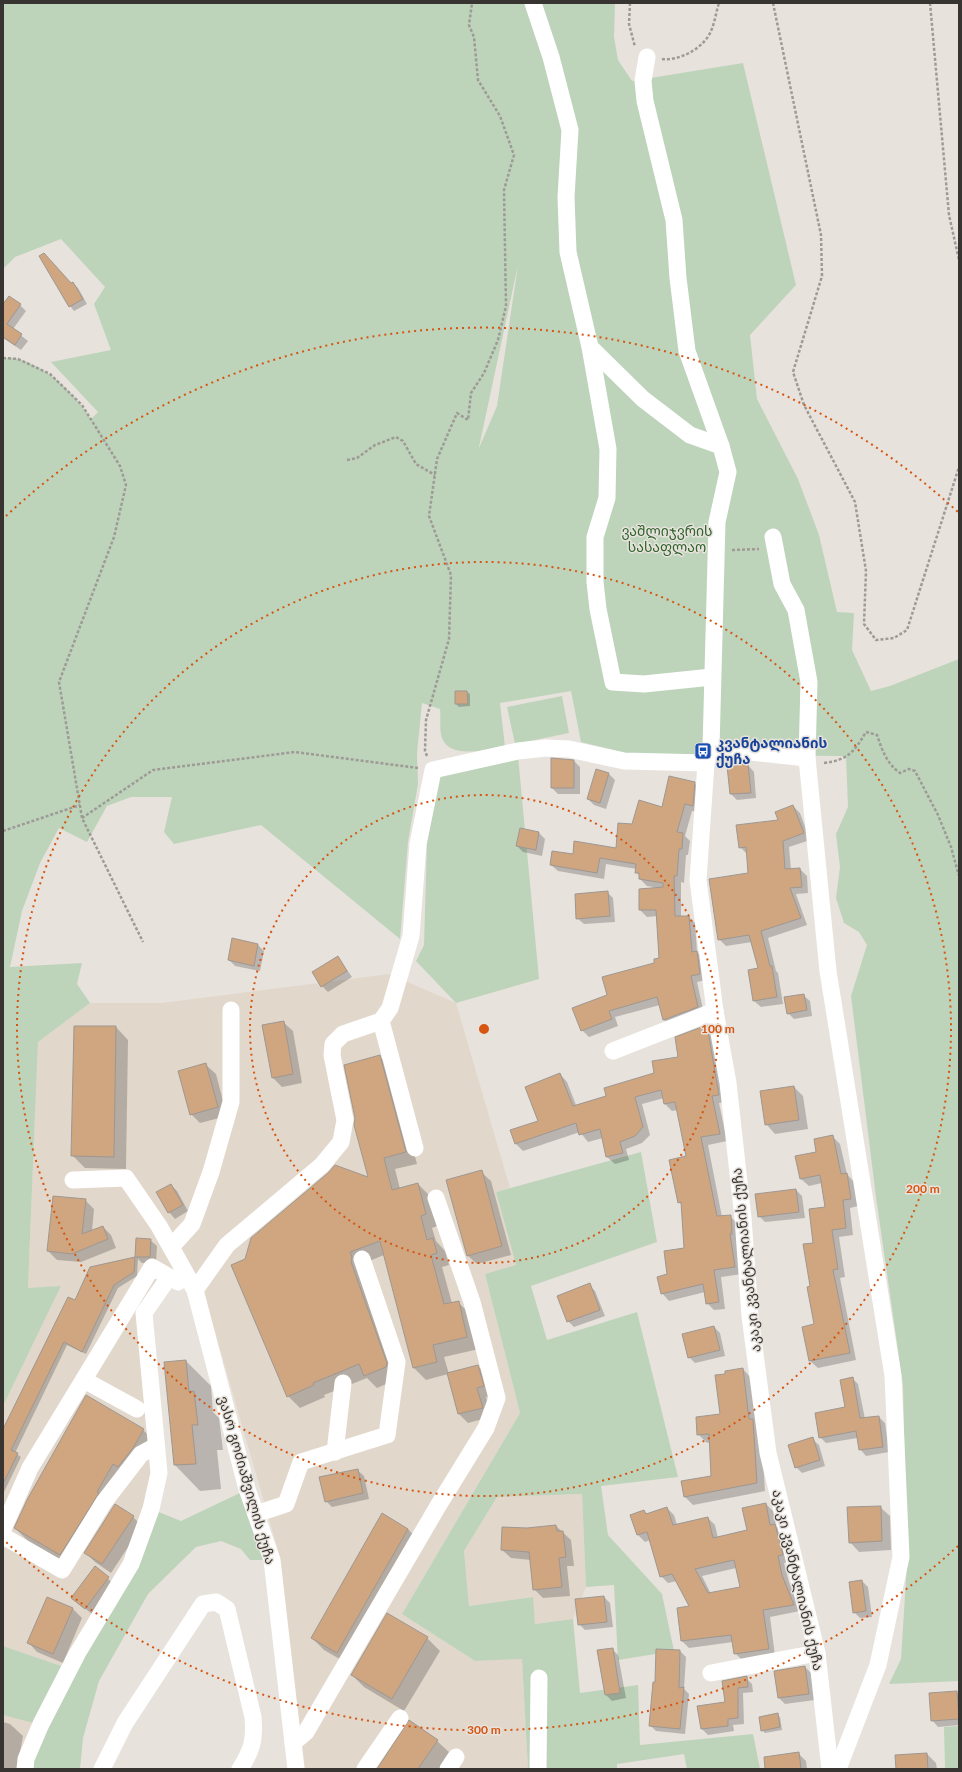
<svg xmlns="http://www.w3.org/2000/svg" width="962" height="1772" viewBox="0 0 962 1772" font-family="Lato,'Noto Sans Georgian',sans-serif">
<style>
.built{fill:#e2d7cb}
.green{fill:#bdd4bb;fill-rule:evenodd}
.shadow{fill:#0003;fill-rule:evenodd}
.building{fill:#cfa67f;stroke:#9e9792;fill-rule:evenodd}
.lines{fill:none;stroke-linecap:round;stroke-linejoin:round}
.path{stroke:#9e9a95;stroke-width:2.5;stroke-dasharray:3 2;stroke-linecap:butt}
.minor{stroke:#fff;stroke-width:17}
.ring{fill:none;stroke:#d65510;stroke-width:2;stroke-dasharray:2 4}
.labels{text-anchor:middle;stroke-width:3;stroke-linejoin:round;paint-order:stroke}
.park-label{font-size:14px;fill:#2e632c;stroke:#e8e2dc}
.transit-label{font-size:14px;font-weight:bold;fill:#164399;stroke:#e8e2dc;text-anchor:start}
.street-label{font-size:14px;fill:#373432;stroke:#e8e2dc}
.centre{fill:#d65510;stroke:#e8e2dc;stroke-width:2}
.ring-label{font-size:12px;text-anchor:middle;font-weight:bold;fill:#d65510;stroke:#e8e2dc;stroke-width:3;stroke-linejoin:round;paint-order:stroke}
</style>
<rect width="100%" height="100%" fill="#e8e2dc"/>
<!-- built -->
<g class="built">
<polygon points="389,974 456,1003 510,1188 496,1192 516,1266 485,1274 520,1413 402,1614 475,1661 522,1659 528,1769 305,1769 277,1547 203,1290 195,1290 169,1277 144,1313 155,1449 151,1509 70,1669 3,1646 3,1406 61,1286 28,1289 38,1042 90,1003 162,1003"/>
<polygon points="582,1494 586,1587 573,1619 535,1624 532,1597 469,1606 464,1551 497,1497"/>
<polygon points="3,1715 41,1724 29,1769 3,1769"/>
</g>
<!-- green -->
<g class="green">
<path d="M3,3h612l-1,34 4,23 14,21 111,-18 53,222 -46,50 7,64 41,80 21,56 18,77 17,1 -2,37 19,41 19,-5 69,-27v1022l-70,3 12,-25 6,-95 -4,-179 -27,-188 -25,-201 16,-51 -8,-13 -15,-9 -8,-25 4,-31 -4,-33 12,-27 -2,-51 -212,-1 -53,-13 -10,-51 -71,12 5,44c-17,2 -55,13 -63,-9 -3,-8 -1,-21 -2,-29l-18,-6 -5,50 1,31 -10,58 -8,97 -139,-114 -87,19 -10,-12 8,-35h-41l-24,9 -20,36 -28,-14 -19,35 -18,48 -12,56 72,-4 -5,21 13,19 -52,39 -10,246 33,-2 -58,120v-1048c5,0 11,-1 15,1 31,9 56,34 73,60l7,-7 -47,-50 60,-12 -17,-46 11,-17 -44,-48 -46,18 -12,12zM518,265l-21,141 -18,42v-1z"/>
<polygon points="562,696 569,733 515,744 507,707"/>
<polygon points="518,756 539,979 456,1003 416,961 424,945 427,843 441,775"/>
<polygon points="641,1152 657,1242 531,1286 547,1340 637,1312 678,1477 601,1486 608,1535 662,1594 674,1651 618,1660 614,1585 586,1587 582,1494 497,1497 464,1551 469,1606 533,1597 535,1624 573,1619 580,1693 638,1685 640,1745 753,1734 760,1769 687,1769 684,1754 617,1764 617,1769 528,1769 522,1659 475,1661 402,1614 520,1413 485,1274 516,1265 496,1192"/>
<polygon points="242,1492 264,1560 250,1560 241,1549 221,1541 196,1547 148,1594 99,1681 83,1738 80,1769 29,1769 41,1725 3,1715 3,1646 70,1669 151,1509 181,1521"/>
<polygon points="959,1726 959,1769 945,1769 944,1727"/>
</g>
<!-- shadow -->
<g class="shadow">
<polygon points="73,283 78,288 87,304 74,311 70,306 71,284"/>
<polygon points="20,305 26,311 13,329 28,341 21,350 3,338 3,306"/>
<polygon points="467,692 470,694 470,706 459,707 456,704"/>
<polygon points="574,761 580,767 580,794 558,794 552,788"/>
<polygon points="748,765 754,772 756,798 737,800 731,794"/>
<polygon points="609,774 615,780 606,809 594,805 588,799"/>
<polygon points="694,783 701,790 700,812 692,811 685,836 690,841 688,855 686,855 684,883 681,882 681,917 689,917 695,923 697,952 704,959 706,980 697,982 704,1014 670,1027 664,1020 660,1005 615,1017 618,1026 589,1037 582,1030 609,996 661,959 658,916 647,917 640,910 659,888 647,886 640,879 640,876 636,872 637,869 606,864 604,879 558,871 551,865 573,855 617,849 633,825 663,808"/>
<polygon points="793,806 800,813 810,840 789,847 791,870 800,869 807,876 808,893 796,894 807,925 768,938 776,971 778,973 783,1004 761,1007 754,1001 759,969 752,942 726,946 719,939 749,873 747,854 740,847 779,820"/>
<polygon points="521,829 539,833 545,839 542,856 523,852 517,846"/>
<polygon points="607,892 613,898 615,922 584,924 577,918"/>
<polygon points="258,945 264,951 260,971 235,966 229,960"/>
<polygon points="337,958 343,964 352,977 328,992 322,986"/>
<polygon points="803,995 810,1001 812,1016 794,1019 788,1013"/>
<polygon points="283,1022 293,1031 302,1083 282,1087 272,1077"/>
<polygon points="707,1026 714,1033 726,1102 719,1103 727,1141 708,1145 722,1217 730,1216 738,1224 742,1274 721,1277 725,1309 714,1310 707,1303 705,1292 669,1301 662,1293 668,1275 685,1249 682,1205 679,1202 687,1157 677,1110 672,1111 665,1104 664,1098 642,1104 650,1135 642,1143 626,1149 629,1160 615,1164 607,1157 603,1138 588,1142 580,1132 523,1151 516,1144 511,1131 540,1121 560,1074 567,1082 576,1105 608,1096 655,1074 679,1057"/>
<polygon points="116,1027 128,1040 126,1169 85,1168 72,1155"/>
<polygon points="379,1056 392,1068 417,1164 395,1169 400,1189 418,1184 430,1196 437,1226 432,1228 436,1241 445,1251 449,1265 442,1267 452,1303 458,1302 470,1314 479,1349 444,1357 449,1374 478,1366 487,1375 492,1395 486,1397 491,1417 468,1423 459,1414 448,1374 426,1380 414,1368 384,1255 362,1264 398,1379 377,1388 367,1378 324,1395 325,1397 300,1408 288,1396 246,1260 370,1179"/>
<polygon points="206,1065 216,1074 227,1116 200,1123 191,1114"/>
<polygon points="794,1087 803,1096 808,1129 775,1134 766,1124"/>
<polygon points="833,1137 840,1144 847,1174 854,1182 858,1206 850,1208 853,1235 839,1237 845,1277 840,1278 856,1360 818,1368 810,1361 803,1328 816,1325 811,1287 815,1244 826,1208 822,1183 809,1186 801,1179 818,1152"/>
<polygon points="481,1172 491,1181 511,1255 477,1264 467,1255"/>
<polygon points="171,1185 177,1191 188,1211 175,1219 169,1212"/>
<polygon points="796,1190 802,1196 805,1218 765,1222 759,1216"/>
<polygon points="85,1200 94,1209 92,1231 103,1227 111,1235 116,1248 81,1262 57,1260 48,1251"/>
<polygon points="137,1239 150,1240 157,1246 156,1263 142,1263 138,1259 137,1276 118,1288 86,1354 67,1345 15,1453 21,1457 3,1494 3,1431 76,1302 91,1268 136,1258"/>
<polygon points="589,1285 595,1291 605,1316 574,1327 568,1321"/>
<polygon points="714,1327 720,1333 725,1356 695,1363 689,1357"/>
<polygon points="186,1361 211,1386 213,1412 219,1418 223,1450 217,1450 221,1489 200,1491 175,1465 165,1363"/>
<polygon points="743,1369 751,1378 761,1428 765,1491 693,1505 685,1497 682,1482 712,1477 710,1442 707,1443 698,1434 721,1415 726,1375"/>
<polygon points="852,1378 858,1384 865,1419 879,1417 885,1423 889,1452 866,1456 860,1449 858,1438 826,1443 820,1437 846,1408"/>
<polygon points="143,1430 156,1442 125,1475 72,1566 28,1541 15,1528"/>
<polygon points="812,1439 819,1445 825,1466 802,1473 796,1467"/>
<polygon points="357,1470 364,1476 369,1499 332,1507 326,1501"/>
<path d="M766,1504l7,7 3,15 6,6 7,30 -5,1 5,19 11,29 -30,6 5,39 -33,4 -7,-7 -2,-11 -44,6 -7,-7 -4,-32 13,-2 -14,-26 -9,2 -7,-7 -11,-36 -5,2 -7,-7 -7,-19 13,-5 3,3 20,-6 7,7 3,10 31,-7 7,7 3,13 30,-7zM736,1568l5,20 -30,6 -9,-18z"/>
<polygon points="880,1507 890,1516 891,1550 859,1552 850,1542"/>
<polygon points="133,1517 142,1526 111,1573 95,1562 86,1553"/>
<polygon points="556,1526 571,1540 574,1566 567,1566 570,1596 543,1598 534,1589 531,1560 511,1558 502,1550 527,1529"/>
<polygon points="408,1529 420,1542 350,1665 324,1650 312,1638"/>
<polygon points="95,1568 114,1584 92,1614 72,1598"/>
<polygon points="862,1581 868,1587 872,1617 860,1618 854,1612"/>
<polygon points="604,1597 610,1603 613,1627 585,1630 579,1624"/>
<polygon points="47,1598 73,1609 82,1618 63,1663 37,1652 28,1642"/>
<polygon points="387,1615 427,1638 440,1651 404,1711 364,1687 352,1675"/>
<polygon points="612,1649 618,1655 626,1698 612,1701 606,1695"/>
<polygon points="680,1651 686,1657 684,1689 689,1694 685,1734 656,1731 650,1725 656,1683"/>
<polygon points="805,1667 811,1673 815,1700 785,1704 779,1698 776,1672"/>
<polygon points="746,1678 752,1684 753,1692 743,1693 744,1724 733,1725 734,1731 708,1735 702,1729 726,1703"/>
<polygon points="956,1692 959,1695 959,1725 938,1727 932,1720"/>
<polygon points="777,1715 780,1717 782,1730 765,1733 762,1730"/>
<polygon points="3,1722 10,1724 23,1736 17,1769 3,1769"/>
<polygon points="437,1741 450,1753 439,1769 378,1769"/>
<polygon points="798,1753 806,1761 807,1769 766,1769"/>
<polygon points="927,1754 936,1763 937,1769 897,1769"/>
</g>
<!-- building -->
<g class="building">
<polygon points="44,253 71,283 73,282 83,299 69,307 39,256"/>
<polygon points="9,296 21,304 7,324 22,334 15,345 3,337 3,304"/>
<polygon points="455,691 467,691 468,704 455,704"/>
<polygon points="551,758 574,760 574,788 551,788"/>
<polygon points="748,764 751,793 730,794 727,766"/>
<polygon points="596,769 609,773 600,803 587,799"/>
<polygon points="669,776 695,782 693,806 685,804 677,832 683,833 682,849 679,849 677,876 674,876 675,916 689,916 692,952 697,951 700,974 691,976 698,1007 663,1020 657,997 609,1011 612,1019 581,1031 572,1008 607,995 602,977 654,963 654,959 659,958 656,910 639,910 639,889 663,887 663,883 639,879 639,873 635,873 636,864 600,858 597,873 550,865 552,851 573,854 574,841 616,848 618,823 632,824 639,800 662,807"/>
<polygon points="793,805 804,833 783,841 785,869 800,868 802,887 790,888 801,918 761,931 770,966 772,966 777,997 753,1001 748,970 758,968 749,935 718,940 709,879 748,873 746,847 739,848 736,825 778,820 775,812"/>
<polygon points="520,828 539,832 536,850 516,846"/>
<polygon points="608,891 610,916 576,919 575,894"/>
<polygon points="232,938 258,944 254,966 228,960"/>
<polygon points="338,956 347,971 321,987 312,972"/>
<polygon points="804,994 807,1010 787,1014 784,997"/>
<polygon points="284,1021 293,1074 272,1078 262,1025"/>
<polygon points="707,1025 719,1095 712,1096 720,1134 701,1137 717,1216 731,1215 732,1234 730,1234 735,1267 714,1270 719,1302 706,1304 703,1284 661,1294 657,1277 667,1274 664,1251 684,1248 681,1202 678,1203 669,1160 686,1156 675,1102 664,1104 661,1090 635,1097 643,1127 635,1136 620,1142 623,1153 606,1157 600,1129 579,1135 576,1123 515,1144 510,1130 538,1121 525,1087 560,1073 573,1106 606,1096 604,1088 654,1073 652,1061 678,1057 675,1037"/>
<polygon points="74,1026 116,1026 114,1157 71,1156"/>
<polygon points="380,1055 406,1152 384,1158 392,1190 418,1183 426,1214 421,1216 427,1240 433,1238 437,1253 431,1255 444,1304 459,1301 467,1337 433,1345 437,1362 413,1368 380,1241 350,1252 352,1257 351,1262 387,1363 386,1367 364,1376 359,1364 313,1383 314,1385 287,1397 231,1265 245,1259 251,1238 328,1173 335,1165 368,1177 354,1125 355,1118 344,1065"/>
<polygon points="206,1063 218,1107 190,1115 178,1071"/>
<polygon points="794,1086 799,1120 765,1125 760,1091"/>
<polygon points="833,1135 841,1174 847,1173 851,1199 843,1200 846,1228 832,1230 838,1269 833,1270 850,1353 809,1361 802,1327 814,1324 807,1287 810,1286 803,1244 813,1243 809,1209 825,1207 820,1175 800,1179 795,1156 816,1152 814,1139"/>
<polygon points="482,1170 502,1246 467,1256 446,1180"/>
<polygon points="171,1184 183,1205 168,1213 156,1192"/>
<polygon points="796,1189 799,1212 758,1217 755,1194"/>
<polygon points="53,1196 86,1199 82,1234 103,1226 108,1239 72,1254 47,1251"/>
<polygon points="136,1238 151,1239 150,1257 135,1257"/>
<polygon points="135,1257 134,1272 114,1285 82,1352 64,1342 11,1450 18,1453 3,1484 3,1429 68,1297 75,1300 90,1267"/>
<polygon points="590,1283 600,1310 567,1322 557,1296"/>
<polygon points="714,1326 720,1350 688,1358 682,1334"/>
<polygon points="186,1360 189,1392 194,1391 198,1425 192,1425 196,1464 174,1465 164,1362"/>
<polygon points="478,1365 484,1386 477,1388 483,1408 458,1414 447,1373"/>
<polygon points="743,1368 749,1419 753,1419 757,1483 684,1497 681,1481 711,1476 709,1434 697,1435 696,1417 720,1414 715,1375 725,1374 725,1371"/>
<polygon points="853,1377 860,1418 879,1416 883,1447 859,1450 856,1431 819,1438 815,1413 845,1407 840,1380"/>
<polygon points="86,1395 144,1429 133,1448 118,1467 113,1464 97,1492 99,1493 60,1555 14,1528 28,1498"/>
<polygon points="813,1437 820,1460 795,1468 788,1445"/>
<polygon points="358,1469 363,1493 325,1502 319,1477"/>
<path d="M766,1503l4,22 5,-1 8,31 -5,1 4,19 12,30 -31,5 6,39 -35,5 -3,-19 -50,6 -4,-33 12,-2 -17,-32 -12,3 -13,-45 -10,3 -7,-20 14,-5 2,4 21,-7 6,18 35,-8 5,21 34,-8 -5,-22zM734,1560l6,27 -32,6 -13,-24z"/>
<polygon points="115,1504 134,1516 102,1564 84,1553"/>
<polygon points="881,1506 882,1541 849,1543 847,1507"/>
<polygon points="382,1513 408,1529 337,1653 311,1638"/>
<polygon points="556,1525 557,1531 563,1531 566,1557 559,1558 562,1587 533,1590 529,1552 501,1550 502,1527 527,1528"/>
<polygon points="95,1566 109,1577 85,1609 71,1598"/>
<polygon points="862,1580 866,1611 853,1613 849,1582"/>
<polygon points="604,1596 607,1622 578,1625 575,1599"/>
<polygon points="47,1597 73,1608 53,1654 27,1643"/>
<polygon points="387,1613 428,1637 392,1699 351,1675"/>
<polygon points="613,1648 620,1693 605,1695 597,1650"/>
<polygon points="656,1649 680,1650 679,1688 684,1687 680,1729 649,1726 653,1682 655,1682"/>
<polygon points="805,1666 809,1694 778,1698 774,1671"/>
<polygon points="747,1676 748,1687 738,1688 738,1718 728,1719 728,1726 701,1729 697,1706 725,1702 722,1681"/>
<polygon points="957,1691 959,1719 931,1721 929,1693"/>
<polygon points="778,1713 780,1727 761,1731 759,1717"/>
<polygon points="409,1720 438,1740 418,1769 377,1769"/>
<polygon points="799,1752 801,1769 765,1769 764,1757"/>
<polygon points="927,1753 928,1769 896,1769 895,1755"/>
</g>
<g class="lines">
<!-- path -->
<g class="path">
<polyline points="630,3 629,24 635,47"/>
<polyline points="773,3 821,235 822,276 793,372 804,405 855,502 866,571 864,624 876,640 894,638 907,630 959,467"/>
<polyline points="930,3 949,215 959,260"/>
<path d="M662,59c18,2 42,-11 49,-28 4,-9 5,-19 8,-28"/>
<polyline points="3,358 18,359 50,374 82,405 120,466 126,485 114,537 59,682 82,818 143,942"/>
<polyline points="347,460 357,458 375,445 396,437 403,441 416,464 435,475"/>
<polyline points="732,550 759,549"/>
<polyline points="427,756 425,751 426,720 449,639 451,575 429,516 437,459 457,413 468,420 471,393 484,373 498,340 506,306 504,190 514,155 500,116 478,80 474,37 469,25 472,3"/>
<path d="M824,763c24,-3 30,-11 42,-31l11,3c5,15 10,29 23,38l9,-4 6,2 23,44 13,32 8,29"/>
<polyline points="82,818 153,770 295,752 418,768"/>
<polyline points="3,831 80,805"/>
</g>
<!-- minor -->
<g class="minor">
<polyline points="533,3 551,57 570,130 566,197 568,252 590,347 608,449 607,498 595,537 595,582 598,609 613,682 644,684 712,677"/>
<polyline points="647,57 643,81 645,101 674,220 678,278 687,351 721,446 728,472 717,522 711,748 706,763 698,880 715,1011 728,1083 743,1218 750,1316 768,1453 817,1653 830,1769"/>
<polyline points="590,347 643,399 690,435 721,446"/>
<polyline points="773,537 782,584 796,610 809,682 807,758 828,971 893,1376 901,1557 878,1665 838,1769"/>
<polyline points="711,748 807,758"/>
<polyline points="381,1021 415,1148"/>
<polyline points="613,1051 715,1011"/>
<polyline points="73,1180 126,1178 159,1226 195,1290 247,1489 272,1560 296,1769"/>
<polyline points="171,1247 192,1224 211,1172 231,1102 231,1010"/>
<polyline points="195,1290 227,1245 322,1165 341,1142 345,1120 332,1055 333,1044 343,1034 381,1021 390,1008 411,936 418,844 433,770 518,751 546,748 569,749 624,761 706,763"/>
<polyline points="84,1380 137,1409"/>
<polyline points="335,1452 343,1383"/>
<polyline points="256,1514 286,1504 301,1462 387,1435 397,1362 362,1259"/>
<polyline points="3,1529 30,1468 152,1267 178,1282"/>
<polyline points="3,1536 62,1570 104,1502 141,1454 156,1446"/>
<polyline points="711,1673 817,1653"/>
<polyline points="293,1743 306,1732 438,1506 486,1428 497,1398 472,1302 436,1198"/>
<polyline points="25,1769 26,1759 41,1724 77,1654 131,1564 151,1509 159,1473 144,1313 169,1277"/>
<path d="M102,1769l23,-46 78,-119 13,-2 11,7 26,108c2,23 -1,33 -13,52"/>
<polyline points="365,1769 400,1718"/>
<polyline points="448,1769 456,1757"/>
<polyline points="538,1769 539,1678"/>
</g>
</g>
<!-- distance rings -->
<g class="ring">
<circle cx="484" cy="1029" r="234"/>
<circle cx="484" cy="1029" r="467"/>
<path d="M958 1546A701 701 0 0 1 6 1542M6 516A701 701 0 0 1 958 512"/>
</g>
<!-- icons -->
<defs>
<g id="bus-square" transform="scale(0.9)"><rect x="-9" y="-9" width="18" height="18" rx="4" fill="#1a4fb4" stroke="#e8e2dc"/><path d="M-5-6H5V4H4V6H2V4H-2V6H-4V4H-5ZM-3.5-4V0h7V-4ZM-3.5 1.2v1.5H-2V1.2ZM2 1.2v1.5H3.5V1.2Z" fill="#fff"/></g>
</defs>
<g fill-rule="evenodd">
<use href="#bus-square" x="703" y="751"/>
</g>
<g class="labels">
<!-- park labels -->
<g class="park-label">
<text x="667" y="536">ვაშლიჯვრის<tspan x="667" dy="16">სასაფლაო</tspan></text>
</g>
<!-- transit labels -->
<g class="transit-label">
<text x="716" y="748">კვანტალიანის<tspan x="716" dy="16">ქუჩა</tspan></text>
</g>
<!-- street labels -->
<g class="street-label">
<text transform="translate(746 1260) rotate(-96)" y="5">აკაკი კვანტალიანის ქუჩა</text>
<text transform="translate(247 1480) rotate(74)" y="5">ვასო გოძიაშვილის ქუჩა</text>
<text transform="translate(798 1580) rotate(77)" y="5">აკაკი კვანტალიანის ქუჩა</text>
</g>
</g>
<circle cx="484" cy="1029" r="6" class="centre"/>
<g class="ring-label">
<text x="718" y="1033">100 m</text>
<text x="923" y="1193">200 m</text>
<text x="484" y="1734">300 m</text>
</g>
<!-- border -->
<rect width="962" height="1772" fill="none" stroke="#373432" stroke-width="8"/>
</svg>
